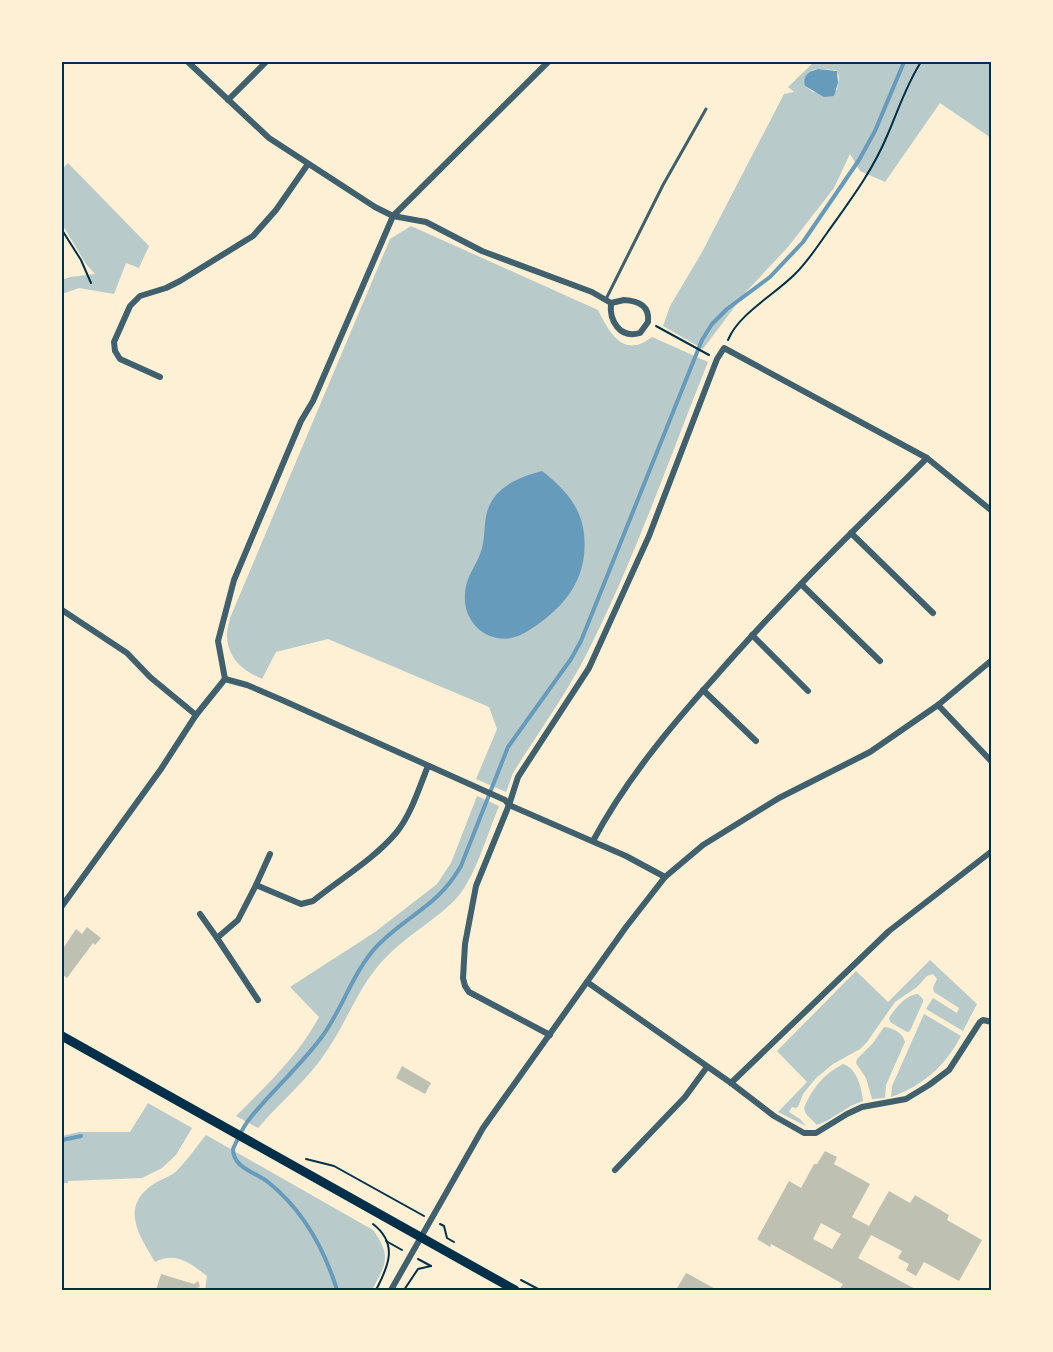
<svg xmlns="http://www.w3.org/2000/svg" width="1053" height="1352" viewBox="0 0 1053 1352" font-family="'Roboto Condensed',sans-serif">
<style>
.green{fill:#b9caca;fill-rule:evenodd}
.water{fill:#669bbc}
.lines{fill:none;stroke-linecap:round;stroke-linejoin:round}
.stream{stroke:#669bbc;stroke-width:4}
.building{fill:#bec0b2;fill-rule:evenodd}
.path{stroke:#003049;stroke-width:2}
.service{stroke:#3f606c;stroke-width:3}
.minor{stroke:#3f606c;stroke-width:6}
.primary{stroke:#003049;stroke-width:9}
.neatline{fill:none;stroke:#003049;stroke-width:2}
</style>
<rect width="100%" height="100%" fill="#fdf0d5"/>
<!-- green -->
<g class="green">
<path d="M814,62h177v76l-51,-35 -55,79 -25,-11 -10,-17 -16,34 -46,59 -43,46 -42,56 -40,-23 7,-20 31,-52 83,-160 10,-2 -6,-5zM818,69l18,1 3,6 -2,14 -24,2 -8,-6 7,-16z"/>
<polygon points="68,163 149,246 139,268 126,263 114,294 79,288 62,294 62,280 70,277 95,274 86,264 62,224 62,169"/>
<path d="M411,226l187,84c12,24 26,49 54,27l56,25c-40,100 -76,204 -125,299 -21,39 -47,75 -70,112l-7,19 -30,-13 21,-50 -8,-22 -161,-68 -52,13 -14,27c-18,-8 -34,-20 -35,-42 -1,-5 2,-13 3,-19l160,-379z"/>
<path d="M477,796l22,10c-11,26 -25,76 -45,95 -26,25 -57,40 -79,69 -19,24 -30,54 -47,79 -19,30 -47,52 -70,79l-22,-12c31,-31 62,-60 83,-99l-29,-30 85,-55 62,-48 14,-21z"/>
<polygon points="930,960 977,1004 963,1031 926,1009 933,998 957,1013 959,1008 934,992 933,988 937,979 933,974 927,976 917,987 895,1002 867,1042 860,1049 833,1064 816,1078 803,1094 798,1107 795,1108 792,1107 789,1112 800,1119 806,1126 778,1112 807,1082 777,1051 856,971 888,1002"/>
<path d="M918,994l5,5v3l-13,29 -3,1 -17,-10 -1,-4c7,-10 16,-23 29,-24z"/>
<path d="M924,1014l37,22c-16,30 -37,49 -70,61l1,-11z"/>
<path d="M884,1027c9,1 19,6 21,15l-19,43 -1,13 -13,1 -6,-21 -10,-15 1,-4 16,-16z"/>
<path d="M843,1064c14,4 19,25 20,37 -19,6 -30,19 -46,24l-11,-11 -2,-6c8,-20 20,-34 39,-44z"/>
<polygon points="148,1103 192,1128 176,1155 162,1168 142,1178 68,1181 68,1183 62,1183 62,1136 79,1132 130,1132"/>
<path d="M206,1135l167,95c19,26 13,34 -1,60h-167l2,-14c-17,-13 -31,-25 -52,-14 -16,-27 -35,-54 -3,-77 7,-5 14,-7 21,-11 13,-11 22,-26 33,-39z"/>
</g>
<!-- water -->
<g class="water">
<path d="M818,69l19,2 1,12 -4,13 -10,1 -19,-11c-3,-10 4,-15 13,-17z"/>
<path d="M542,471c30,23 46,46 42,84 -3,29 -21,51 -43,67 -7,5 -15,11 -23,14 -28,11 -56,-13 -53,-42 1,-19 13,-30 17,-46 3,-12 2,-25 5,-36 7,-25 32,-35 55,-41z"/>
</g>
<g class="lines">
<!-- stream -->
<g class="stream">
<polyline points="62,1140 81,1136"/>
<path d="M337,1290c-13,-42 -34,-80 -69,-108 -13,-10 -35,-14 -35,-33 5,-11 10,-23 18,-32 22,-27 49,-51 70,-79 22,-29 32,-68 58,-94 30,-30 59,-38 82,-78l47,-119 63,-88 10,-18 121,-301 10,-16 15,-15 43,-32 33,-35 56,-82 16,-29 29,-69"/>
</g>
</g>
<!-- building -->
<g class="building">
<polygon points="87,927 101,938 95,945 93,943 67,978 62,974 62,945 64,947 76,929 82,934"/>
<polygon points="402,1066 431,1083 425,1094 396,1078"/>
<path d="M825,1151l12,6 -3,7 36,20 -18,33 17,9 20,-35 21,12 5,-8 34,20 -2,5 35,20 -23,41 -35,-19 -8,14 -10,-6 3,-6 -11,-6 4,-7 -31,-16 -13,23 59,32h-43l-4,-2 -2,2h-29l4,-6 -72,-40 -1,3 -13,-8 32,-58 12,7 13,-24h3zM821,1223l20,11 -9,15 -19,-10z"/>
<polygon points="686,1273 692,1276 717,1290 676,1290"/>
<polygon points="161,1274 194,1284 198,1281 200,1286 196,1290 156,1290"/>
</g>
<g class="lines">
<!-- path -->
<g class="path">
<polyline points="62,230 81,260 91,283"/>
<polyline points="656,326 709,355"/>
<path d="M728,340c11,-27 48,-46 68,-67 12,-12 21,-26 31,-40 22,-31 45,-61 60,-97 11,-25 19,-51 34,-74"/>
<polyline points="306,1159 334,1166 424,1216"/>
<path d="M373,1224c26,20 15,43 3,66"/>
<polyline points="440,1224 444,1226 447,1238 454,1242"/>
<polyline points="386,1241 402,1250"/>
<polyline points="418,1259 431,1266"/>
<polyline points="521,1280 540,1290"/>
<polyline points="404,1290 418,1269 431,1266"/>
</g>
<!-- service -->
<polyline class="service" points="606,299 663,185 706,109"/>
<!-- minor -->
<g class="minor">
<polyline points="188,62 269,138 375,207 393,216 426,222 482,251 592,292 611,303"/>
<polyline points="228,100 266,62"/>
<path d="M624,300c15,1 26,6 24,22l-8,11c-20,6 -31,-12 -29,-30z"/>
<polyline points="160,377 120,359 115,351 114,342 130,306 140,296 166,288 180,281 253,236 276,210 308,164"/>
<polyline points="851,533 933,613"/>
<polyline points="801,584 880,661"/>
<polyline points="62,610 127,653 150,677 196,715"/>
<polyline points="752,635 808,691"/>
<polyline points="225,679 218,641 234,580 301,421 313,401 393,216 548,62"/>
<polyline points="225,679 247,685 282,700 505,800 509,805 626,856 665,877"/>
<polyline points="703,690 756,741"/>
<polyline points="938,705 992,762"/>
<path d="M593,841c32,-60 77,-114 122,-164 67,-77 140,-148 212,-219"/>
<polyline points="256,885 270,854"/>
<polyline points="62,906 161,769 196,715 225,679"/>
<polyline points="200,914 217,938"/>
<polyline points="587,982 731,1083 889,931 992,851"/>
<path d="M258,1000l-41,-62 21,-18 18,-35 45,19 12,-3c27,-22 60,-41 83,-68 15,-18 23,-45 32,-67"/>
<polyline points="550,1035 469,992 465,986 463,978 465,944 476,886 509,805 518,777 589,668 649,536 717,359 724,348 927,458 992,511"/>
<polyline points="731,1083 774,1116 804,1133 816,1133 847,1114 862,1107 906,1099 929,1085 949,1070 980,1022 983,1020 992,1022"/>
<polyline points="615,1170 685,1097 707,1067"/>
<polyline points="391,1290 483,1128 626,927 665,877 703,845 779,798 870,752 938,705 992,660"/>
</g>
<!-- primary -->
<polyline class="primary" points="62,1036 515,1290"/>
</g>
<!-- border -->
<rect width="1053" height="1352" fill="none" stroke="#fdf0d5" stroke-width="126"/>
<rect x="63" y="63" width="927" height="1226" class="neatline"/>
</svg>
